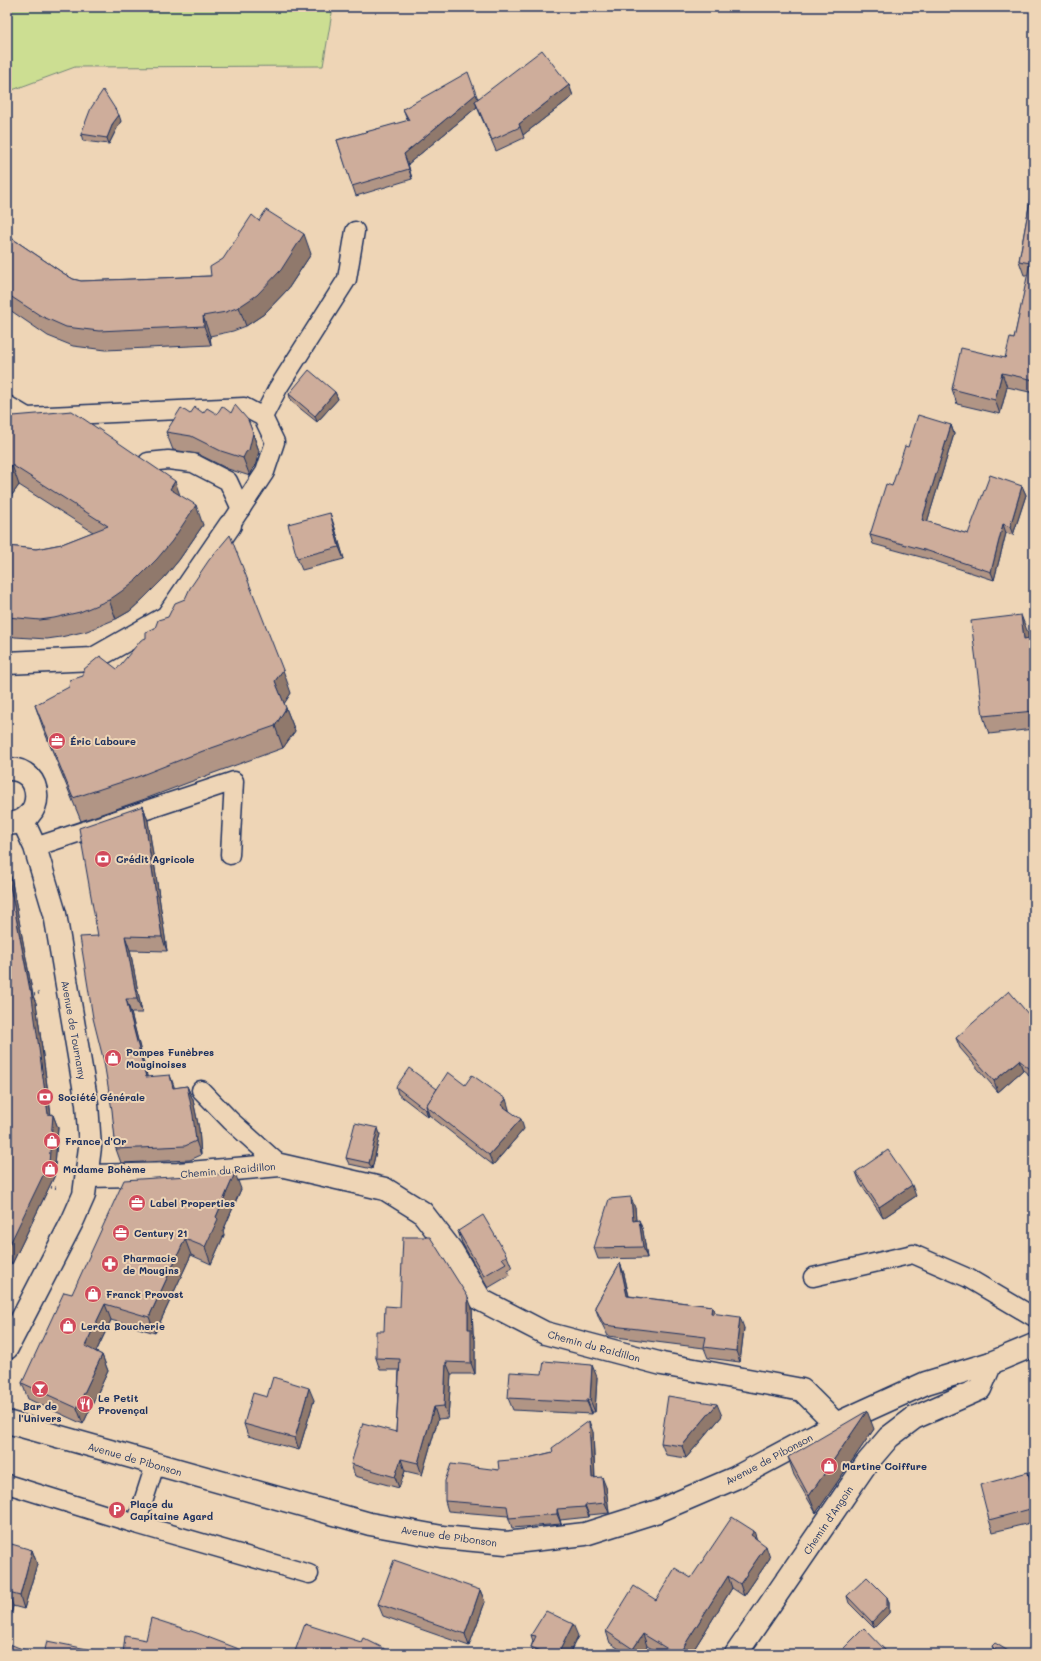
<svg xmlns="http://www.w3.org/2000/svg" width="1041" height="1661" viewBox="0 0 1041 1661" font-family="Mali,sans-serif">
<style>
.green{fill:#ccde92;stroke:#748678}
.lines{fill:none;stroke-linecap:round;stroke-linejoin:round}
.service-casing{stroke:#1b2f5e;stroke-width:21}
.minor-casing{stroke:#1b2f5e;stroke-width:25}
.tertiary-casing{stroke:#1b2f5e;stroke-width:25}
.secondary-casing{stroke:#1b2f5e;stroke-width:25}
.path{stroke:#1b2f5e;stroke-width:2.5;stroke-dasharray:1 3;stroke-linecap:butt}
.service{stroke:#eed5b6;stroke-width:18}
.minor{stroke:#eed5b6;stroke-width:22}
.tertiary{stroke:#eed5b6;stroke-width:22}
.secondary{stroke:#eed5b6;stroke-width:22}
.wall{fill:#b19585;stroke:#1b2f5e}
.shaded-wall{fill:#90796c;stroke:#1b2f5e}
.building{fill:#cead9b;stroke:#1b2f5e}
.labels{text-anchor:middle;stroke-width:4;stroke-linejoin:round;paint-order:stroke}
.poi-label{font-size:10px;font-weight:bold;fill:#1b2f5e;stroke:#eed5b6;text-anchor:start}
.street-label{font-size:10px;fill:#1b2f5e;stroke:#eed5b6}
</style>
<rect width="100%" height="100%" fill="#eed5b6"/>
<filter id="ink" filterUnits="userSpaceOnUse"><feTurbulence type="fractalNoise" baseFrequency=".025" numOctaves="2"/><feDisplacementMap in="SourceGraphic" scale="8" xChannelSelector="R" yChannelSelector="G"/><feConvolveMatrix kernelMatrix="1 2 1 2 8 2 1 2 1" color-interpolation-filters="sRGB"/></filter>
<g filter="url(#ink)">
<!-- green -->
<polygon class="green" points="7,7 333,7 323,66 75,67 7,92"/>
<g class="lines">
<!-- service casing -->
<g class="service-casing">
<g id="service">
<polyline points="7,405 27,417 244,407 263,417 275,442 265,472 230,525"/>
<polyline points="263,417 278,388 347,279 355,231"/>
<polyline points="148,462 168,460 193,463 228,481 241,509"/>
<polyline points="35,847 234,781 230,855"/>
<polyline points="201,1090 231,1121 280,1165"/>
<polyline points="813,1277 913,1254 968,1278 1034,1317"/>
<polyline points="155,1465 136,1524 309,1574"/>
<polyline points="7,1484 136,1524"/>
</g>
</g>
<!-- minor casing -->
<g class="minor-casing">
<g id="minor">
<polyline points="7,663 93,659 167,617 230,525"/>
<polyline points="88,1176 178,1174 280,1165 385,1189 422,1212 452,1251 481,1300 545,1333 662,1364 802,1390 836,1424"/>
<polyline points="7,1348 73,1220 84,1195 90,1147 87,1104 55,914 35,847 23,821"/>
<polyline points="736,1654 866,1464 889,1437 914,1418 980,1389 991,1363"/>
</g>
</g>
<!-- tertiary casing -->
<g class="tertiary-casing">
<polyline id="tertiary" points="7,1422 370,1524 442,1537 506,1543 585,1534 658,1511 735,1478 836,1424 926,1383 991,1363 1034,1345"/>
</g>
<!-- secondary casing -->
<g class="secondary-casing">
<path id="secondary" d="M7,769c38,-2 40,54 0,55"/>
</g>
<!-- path -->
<g class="path">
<polyline points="30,995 41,993"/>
<polyline points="47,1187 58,1188"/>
</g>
<!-- service -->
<use href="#service" class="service"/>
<!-- minor -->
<use href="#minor" class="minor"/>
<!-- tertiary -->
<use href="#tertiary" class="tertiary"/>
<!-- secondary -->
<use href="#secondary" class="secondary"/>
</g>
<!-- wall -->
<g class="wall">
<polygon points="569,85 573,96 523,135 524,138 496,151 477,107 408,164 412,179 356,196 337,140 408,121 403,109"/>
<polygon points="121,121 116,130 109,144 83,141 81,134"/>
<polygon points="1034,179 1034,393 1007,387 1000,414 957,404 952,389 1005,358 1014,339 1028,275 1024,275 1019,261"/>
<polygon points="7,235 63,273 73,279 81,281 211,276 311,254 288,289 264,314 246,326 233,331 210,336 211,345 106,350 73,346 48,336 7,308"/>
<polygon points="335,392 338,399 317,422 291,401 289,394"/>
<polygon points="7,412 13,416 180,495 203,525 179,560 164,578 144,598 130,611 116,619 87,631 61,637 47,639 15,637 7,635 7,546 36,549 62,544 93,532 19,485 10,498 7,496"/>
<polygon points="203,413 217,414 231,413 248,420 259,451 255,467 253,469 250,476 228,469 198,454 173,450 166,432"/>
<polygon points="951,425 954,434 927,522 968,534 1022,486 1026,495 1013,535 1006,533 994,580 932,560 873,544 870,535 892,486 908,447"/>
<polygon points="334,525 344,559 302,570 297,558"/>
<polygon points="1028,633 1029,638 1034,652 1034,729 989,734 983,716"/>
<polygon points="117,669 291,693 284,703 295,731 283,748 211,774 145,799 81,821 43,728 35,705"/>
<polygon points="143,806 148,821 167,951 130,950 142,1013 131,1013 147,1077 175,1088 187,1086 193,1100 199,1129 201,1155 190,1160 121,1163 116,1149 98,936"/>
<polygon points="7,867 11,877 33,996 36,1003 51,1115 53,1115 58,1128 54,1177 12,1264 7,1261"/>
<polygon points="1034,1021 1034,1079 1023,1070 998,1092 960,1048 956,1038"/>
<polygon points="396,1087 437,1089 509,1109 509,1110 524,1129 493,1165 429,1115 428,1117 398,1094"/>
<polygon points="380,1134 372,1169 349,1164 346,1158"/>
<polygon points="856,1172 916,1196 883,1218 860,1183"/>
<polygon points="241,1189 223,1231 224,1235 211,1264 191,1255 155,1333 111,1320 96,1352 102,1355 108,1371 83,1424 28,1399 22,1383 72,1294"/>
<polygon points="635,1208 636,1221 639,1220 643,1231 647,1258 598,1259 594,1248"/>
<polygon points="458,1231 507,1256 512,1268 508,1270 510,1275 488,1288 462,1243"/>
<polygon points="620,1263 624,1274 629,1296 712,1306 714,1313 744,1328 740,1362 708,1358 704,1348 608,1336 599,1318 595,1307"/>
<polygon points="472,1308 473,1333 475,1340 475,1374 451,1374 448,1418 438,1419 422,1475 405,1471 399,1488 355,1476 351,1464 396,1432 399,1370 380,1370 376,1358 384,1331"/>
<polygon points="597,1377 595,1412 592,1412 592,1414 513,1410 508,1398"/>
<polygon points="267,1397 314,1400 299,1450 248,1436 244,1424"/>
<polygon points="722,1416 686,1458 666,1455 661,1443"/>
<polygon points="874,1429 816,1513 794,1475 788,1457"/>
<polygon points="593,1432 595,1477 606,1487 609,1513 589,1515 589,1517 560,1520 561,1524 512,1528 508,1516 448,1511 445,1501 524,1459 553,1452"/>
<polygon points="1028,1472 1034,1491 1034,1522 993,1532 989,1520"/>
<polygon points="757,1539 770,1558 744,1596 732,1588 691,1654 661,1654 647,1646 642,1654 627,1654 610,1643 606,1631 691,1578"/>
<polygon points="7,1548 32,1550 37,1564 24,1609 13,1606 7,1632"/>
<polygon points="480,1590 485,1602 469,1646 383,1616 378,1604"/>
<polygon points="847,1596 887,1597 889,1603 889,1613 874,1628 849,1603"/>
<polygon points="531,1635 578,1636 569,1654 534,1654 531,1647 533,1641"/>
<polygon points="992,1646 1013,1654 995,1654"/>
</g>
<!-- shaded-wall -->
<g class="shaded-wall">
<polygon points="569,85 573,96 523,135 519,124"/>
<polygon points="476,94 480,104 475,101 477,107 408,164 412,179 404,154"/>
<polygon points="119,115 121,121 116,130 109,144 107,138 113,123"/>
<polygon points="304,234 311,254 288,289 264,314 246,326 239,307"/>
<polygon points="203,316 210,336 211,345 204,326"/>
<polygon points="1002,373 1007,387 1000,414 995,400"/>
<polygon points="335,392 338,399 317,422 315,416"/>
<polygon points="248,420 259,451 255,467 253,469 250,476 243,458"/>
<polygon points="951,425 954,434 925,529 922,520"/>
<polygon points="12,465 19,485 10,498 7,489 7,473"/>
<polygon points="175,481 182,501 170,489"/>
<polygon points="1022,486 1026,495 1013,535 1010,527"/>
<polygon points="196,505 203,525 179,560 164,578 144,598 130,611 116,619 109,600"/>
<polygon points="330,513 334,525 344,559 339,547"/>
<polygon points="1003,524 1006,533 994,580 991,572"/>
<polygon points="1021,615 1028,633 1031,657 1024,639"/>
<polygon points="1029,638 1034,652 1034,669"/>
<polygon points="283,670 291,693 284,704 275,681"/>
<polygon points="286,708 295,731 283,748 275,726"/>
<polygon points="143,806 148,821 167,951 162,937"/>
<polygon points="7,867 11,877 33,996 36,1003 52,1124 53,1115 58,1128 54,1177 12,1264 7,1250 48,1114 30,990 7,870"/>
<polygon points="125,936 130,950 142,1013 137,999"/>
<polygon points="126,999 131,1013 151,1091 146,1077"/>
<polygon points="1019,1060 1023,1070 998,1092 994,1081"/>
<polygon points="170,1075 175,1089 173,1088"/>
<polygon points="187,1086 193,1100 199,1129 201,1155 196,1141"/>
<polygon points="506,1099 509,1109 505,1114 501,1105"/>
<polygon points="427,1109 429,1115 428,1117 426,1110"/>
<polygon points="521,1119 524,1129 493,1165 489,1155"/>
<polygon points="378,1128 380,1134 372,1169 369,1163"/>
<polygon points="235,1173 241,1189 223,1231 224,1235 211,1264 205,1247 216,1217"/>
<polygon points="912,1185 916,1196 883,1218 879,1207"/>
<polygon points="631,1197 635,1208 637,1232 633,1221"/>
<polygon points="639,1220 643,1231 647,1258 643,1247"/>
<polygon points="185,1239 191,1255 155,1333 149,1317"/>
<polygon points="620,1263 624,1274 631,1307 627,1296"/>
<polygon points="468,1297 472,1308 473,1333 475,1340 475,1374 471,1363 468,1329"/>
<polygon points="105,1304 111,1320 91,1362 85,1346"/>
<polygon points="712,1306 716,1317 711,1313"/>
<polygon points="740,1317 744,1328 740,1362 736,1351"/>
<polygon points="102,1355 108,1371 83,1424 77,1408"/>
<polygon points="446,1362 451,1374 448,1418 444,1406"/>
<polygon points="592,1365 597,1377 595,1412 590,1400"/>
<polygon points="309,1388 314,1400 299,1450 295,1438"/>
<polygon points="587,1400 592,1412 592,1414 587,1402"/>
<polygon points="717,1404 722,1416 686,1458 682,1446"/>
<polygon points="434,1407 438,1419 422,1475 418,1463"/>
<polygon points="867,1411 874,1429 816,1513 809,1496"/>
<polygon points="589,1421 593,1432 595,1488 592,1478"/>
<polygon points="401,1459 405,1471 399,1488 395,1477"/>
<polygon points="1028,1472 1034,1491 1034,1495"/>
<polygon points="602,1477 606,1487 609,1513 605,1503"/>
<polygon points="585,1505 589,1515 589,1517 585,1507"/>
<polygon points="557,1509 560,1520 561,1524 557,1514"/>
<polygon points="754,1531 758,1543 751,1535"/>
<polygon points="766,1546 770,1558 744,1596 740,1584"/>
<polygon points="32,1550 37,1564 24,1609 20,1596"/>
<polygon points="728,1576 732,1588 691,1654 679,1654"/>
<polygon points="480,1590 485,1602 469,1646 465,1634"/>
<polygon points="9,1593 13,1606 7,1632 7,1600"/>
<polygon points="887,1597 889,1603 889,1613 874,1628 872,1622"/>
<polygon points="573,1624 578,1636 569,1654 558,1654"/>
<polygon points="643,1634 647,1646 642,1654 635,1654 633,1649"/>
</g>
<!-- building -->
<g class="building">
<polygon points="542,50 569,85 519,124 520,127 492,140 475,101"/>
<polygon points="468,72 476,94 404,154 409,169 352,186 337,140 409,120 403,109"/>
<polygon points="103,90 119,115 113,123 107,138 81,134 91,108"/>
<polygon points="1034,179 1034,380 1002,373 995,400 952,389 961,348 1005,358 1010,338 1014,339 1030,263 1019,261"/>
<polygon points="266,210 304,234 281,270 257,295 239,307 226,312 203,316 204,326 99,331 66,327 41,316 7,294 7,235 63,273 73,279 81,281 211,276 210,267 223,259 252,215 259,221"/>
<polygon points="309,370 335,392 315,416 289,394"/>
<polygon points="235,405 248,420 253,433 249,450 246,452 243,458 221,451 191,436 166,432 181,408 190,414 195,407 203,413 207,408 217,414 222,406 231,413"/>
<polygon points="72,411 175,481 170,489 196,505 172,541 157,559 137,579 122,591 109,600 80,612 54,618 40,620 7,617 7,546 36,549 62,544 108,526 12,465 7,473 7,412 13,416"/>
<polygon points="918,415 951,425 922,520 968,534 990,475 1022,486 1010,527 1003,524 991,572 928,551 870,535 886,484 892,486 905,446 908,447"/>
<polygon points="330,513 339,547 297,558 288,524"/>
<polygon points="230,535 283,670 275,681 286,708 275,726 203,751 137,777 73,798 35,705 69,687 70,680 83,676 83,670 100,656 117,669 141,640 146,638 146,632 155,628 158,620 168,617 175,603 185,599 190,588 209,560"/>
<polygon points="1021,615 1024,639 1029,638 1034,669 1034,711 983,716 971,621"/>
<polygon points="143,806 162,937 125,936 137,999 126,999 146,1077 170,1075 173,1088 187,1086 193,1115 196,1141 185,1146 116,1149 112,1110 104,1062 93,1018 80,937 98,936 79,828"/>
<polygon points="7,870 30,990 31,990 48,1114 53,1115 49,1163 7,1250"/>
<polygon points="1009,991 1034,1021 1034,1072 1019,1060 994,1081 956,1038"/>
<polygon points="409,1068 437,1089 426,1106 427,1109 426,1110 396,1087"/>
<polygon points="448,1072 465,1085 472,1075 506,1099 501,1105 521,1119 489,1155 426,1106"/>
<polygon points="355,1123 378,1128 369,1163 346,1158"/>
<polygon points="888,1150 912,1185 879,1207 856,1172"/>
<polygon points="235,1173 216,1217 218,1219 205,1247 185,1239 149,1317 105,1304 85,1346 102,1355 77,1408 22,1383 64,1292 72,1294 124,1180"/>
<polygon points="631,1197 633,1221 639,1220 643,1247 594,1248 609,1199"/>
<polygon points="483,1215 507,1256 502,1258 506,1263 484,1276 458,1231"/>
<polygon points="403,1237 430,1237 468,1297 468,1329 471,1329 471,1363 446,1362 444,1406 434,1407 418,1463 401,1459 395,1477 351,1464 363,1423 396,1432 400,1359 376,1358 376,1331 384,1331 385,1306 400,1307"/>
<polygon points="620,1263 627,1296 712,1306 711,1313 740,1317 736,1351 704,1347 706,1337 604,1325 595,1307"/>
<polygon points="544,1361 592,1365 590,1400 587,1400 587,1402 508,1398 510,1372 542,1374"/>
<polygon points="273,1377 309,1388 295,1438 244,1424 253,1393 267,1397"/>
<polygon points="668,1396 717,1404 682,1446 661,1443"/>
<polygon points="867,1411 809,1496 788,1457"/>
<polygon points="589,1421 592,1478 602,1477 605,1503 585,1505 585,1507 557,1509 557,1514 509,1518 507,1506 445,1501 445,1481 451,1464 499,1470 498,1461 524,1459 553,1452 552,1448"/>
<polygon points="1028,1472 1034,1495 1034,1508 989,1520 980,1485"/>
<polygon points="732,1517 754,1531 751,1535 766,1546 740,1584 728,1576 679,1654 676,1654 643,1634 633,1649 606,1631 634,1586 656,1600 675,1568 691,1578"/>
<polygon points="8,1543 32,1550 20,1596 9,1593 7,1600 7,1548"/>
<polygon points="394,1560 480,1590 465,1634 378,1604"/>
<polygon points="867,1577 887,1597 887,1606 872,1622 847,1596"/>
<polygon points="546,1611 573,1624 558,1654 548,1654 531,1647 536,1636 531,1635"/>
<polygon points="151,1618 197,1633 252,1654 123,1654 125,1636 146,1640"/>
<polygon points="305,1624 361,1642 363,1638 395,1654 294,1654"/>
<polygon points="864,1628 887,1652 885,1654 838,1654"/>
<polygon points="47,1641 112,1654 44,1654"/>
<polygon points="7,1643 27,1651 26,1654 7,1654"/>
<polygon points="995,1643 1013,1654 999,1654 992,1646"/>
</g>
</g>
<!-- icons -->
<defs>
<g id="office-disc" transform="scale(0.9)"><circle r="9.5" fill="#d1495b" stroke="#eed5b6"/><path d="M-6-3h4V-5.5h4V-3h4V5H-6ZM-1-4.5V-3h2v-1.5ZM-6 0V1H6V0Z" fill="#fff"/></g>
<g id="bank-disc" transform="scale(0.9)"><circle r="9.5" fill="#d1495b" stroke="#eed5b6"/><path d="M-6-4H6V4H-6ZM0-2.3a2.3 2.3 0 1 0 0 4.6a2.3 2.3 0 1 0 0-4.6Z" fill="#fff"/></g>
<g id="shop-disc" transform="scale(0.9)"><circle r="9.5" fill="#d1495b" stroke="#eed5b6"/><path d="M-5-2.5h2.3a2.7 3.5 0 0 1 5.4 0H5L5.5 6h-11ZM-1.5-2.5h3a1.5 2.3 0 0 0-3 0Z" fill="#fff"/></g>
<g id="pharmacy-disc" transform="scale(0.9)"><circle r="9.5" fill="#d1495b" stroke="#eed5b6"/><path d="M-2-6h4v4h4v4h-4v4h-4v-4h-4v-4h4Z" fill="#fff"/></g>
<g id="bar-disc" transform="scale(0.9)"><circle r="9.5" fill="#d1495b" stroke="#eed5b6"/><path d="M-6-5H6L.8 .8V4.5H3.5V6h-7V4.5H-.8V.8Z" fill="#fff"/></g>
<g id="restaurant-disc" transform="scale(0.9)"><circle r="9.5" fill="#d1495b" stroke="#eed5b6"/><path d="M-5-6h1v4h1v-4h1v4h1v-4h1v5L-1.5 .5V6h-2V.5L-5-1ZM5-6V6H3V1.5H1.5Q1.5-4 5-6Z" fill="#fff"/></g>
<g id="parking-disc" transform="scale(0.9)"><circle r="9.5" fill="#d1495b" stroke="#eed5b6"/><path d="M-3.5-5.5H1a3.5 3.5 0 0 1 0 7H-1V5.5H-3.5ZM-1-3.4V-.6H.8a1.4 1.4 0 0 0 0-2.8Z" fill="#fff"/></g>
</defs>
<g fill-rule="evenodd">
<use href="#office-disc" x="57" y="741"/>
<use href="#bank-disc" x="103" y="859"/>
<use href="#shop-disc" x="113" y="1058"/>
<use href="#bank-disc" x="45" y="1097"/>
<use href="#shop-disc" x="52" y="1141"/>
<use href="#shop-disc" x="50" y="1169"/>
<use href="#office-disc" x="137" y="1203"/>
<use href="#office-disc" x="121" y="1233"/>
<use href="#pharmacy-disc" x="110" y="1264"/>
<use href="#shop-disc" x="93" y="1294"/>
<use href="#shop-disc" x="68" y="1326"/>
<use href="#bar-disc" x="40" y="1389"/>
<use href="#restaurant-disc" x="85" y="1404"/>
<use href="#shop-disc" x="829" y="1466"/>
<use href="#parking-disc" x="117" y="1510"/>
</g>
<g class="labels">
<!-- poi labels -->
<g class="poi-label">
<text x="70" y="745">Éric Laboure</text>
<text x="116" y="863">Crédit Agricole</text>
<text x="126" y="1056">Pompes Funèbres<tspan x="126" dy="12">Mouginoises</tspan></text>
<text x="58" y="1101">Société Générale</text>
<text x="65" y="1145">France d'Or</text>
<text x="63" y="1173">Madame Bohème</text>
<text x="150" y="1207">Label Properties</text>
<text x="134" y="1237">Century 21</text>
<text x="123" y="1262">Pharmacie<tspan x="123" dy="12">de Mougins</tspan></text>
<text x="106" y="1298">Franck Provost</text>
<text x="81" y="1330">Lerda Boucherie</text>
<text x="98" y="1402">Le Petit<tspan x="98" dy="12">Provençal</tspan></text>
<text x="40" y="1410" text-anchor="middle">Bar de<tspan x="40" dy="12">l'Univers</tspan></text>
<text x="842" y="1470">Martine Coiffure</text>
<text x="130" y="1508">Place du<tspan x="130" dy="12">Capitaine Agard</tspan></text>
</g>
<!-- street labels -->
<g class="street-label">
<text transform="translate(74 1030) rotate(80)" y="4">Avenue de Tournamy</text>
<text transform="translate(228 1170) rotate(-5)" y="4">Chemin du Raidillon</text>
<text transform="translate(594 1346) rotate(15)" y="4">Chemin du Raidillon</text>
<text transform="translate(135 1459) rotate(16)" y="4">Avenue de Pibonson</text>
<text transform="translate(769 1459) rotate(-28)" y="4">Avenue de Pibonson</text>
<text transform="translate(828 1520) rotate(-56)" y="4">Chemin d'Angoin</text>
<text transform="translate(449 1536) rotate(8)" y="4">Avenue de Pibonson</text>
</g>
</g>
<!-- margin -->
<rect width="1041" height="1661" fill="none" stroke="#eed5b6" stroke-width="24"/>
<rect x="12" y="12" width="1017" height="1637" fill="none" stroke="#1b2f5e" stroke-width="1.5" filter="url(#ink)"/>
</svg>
